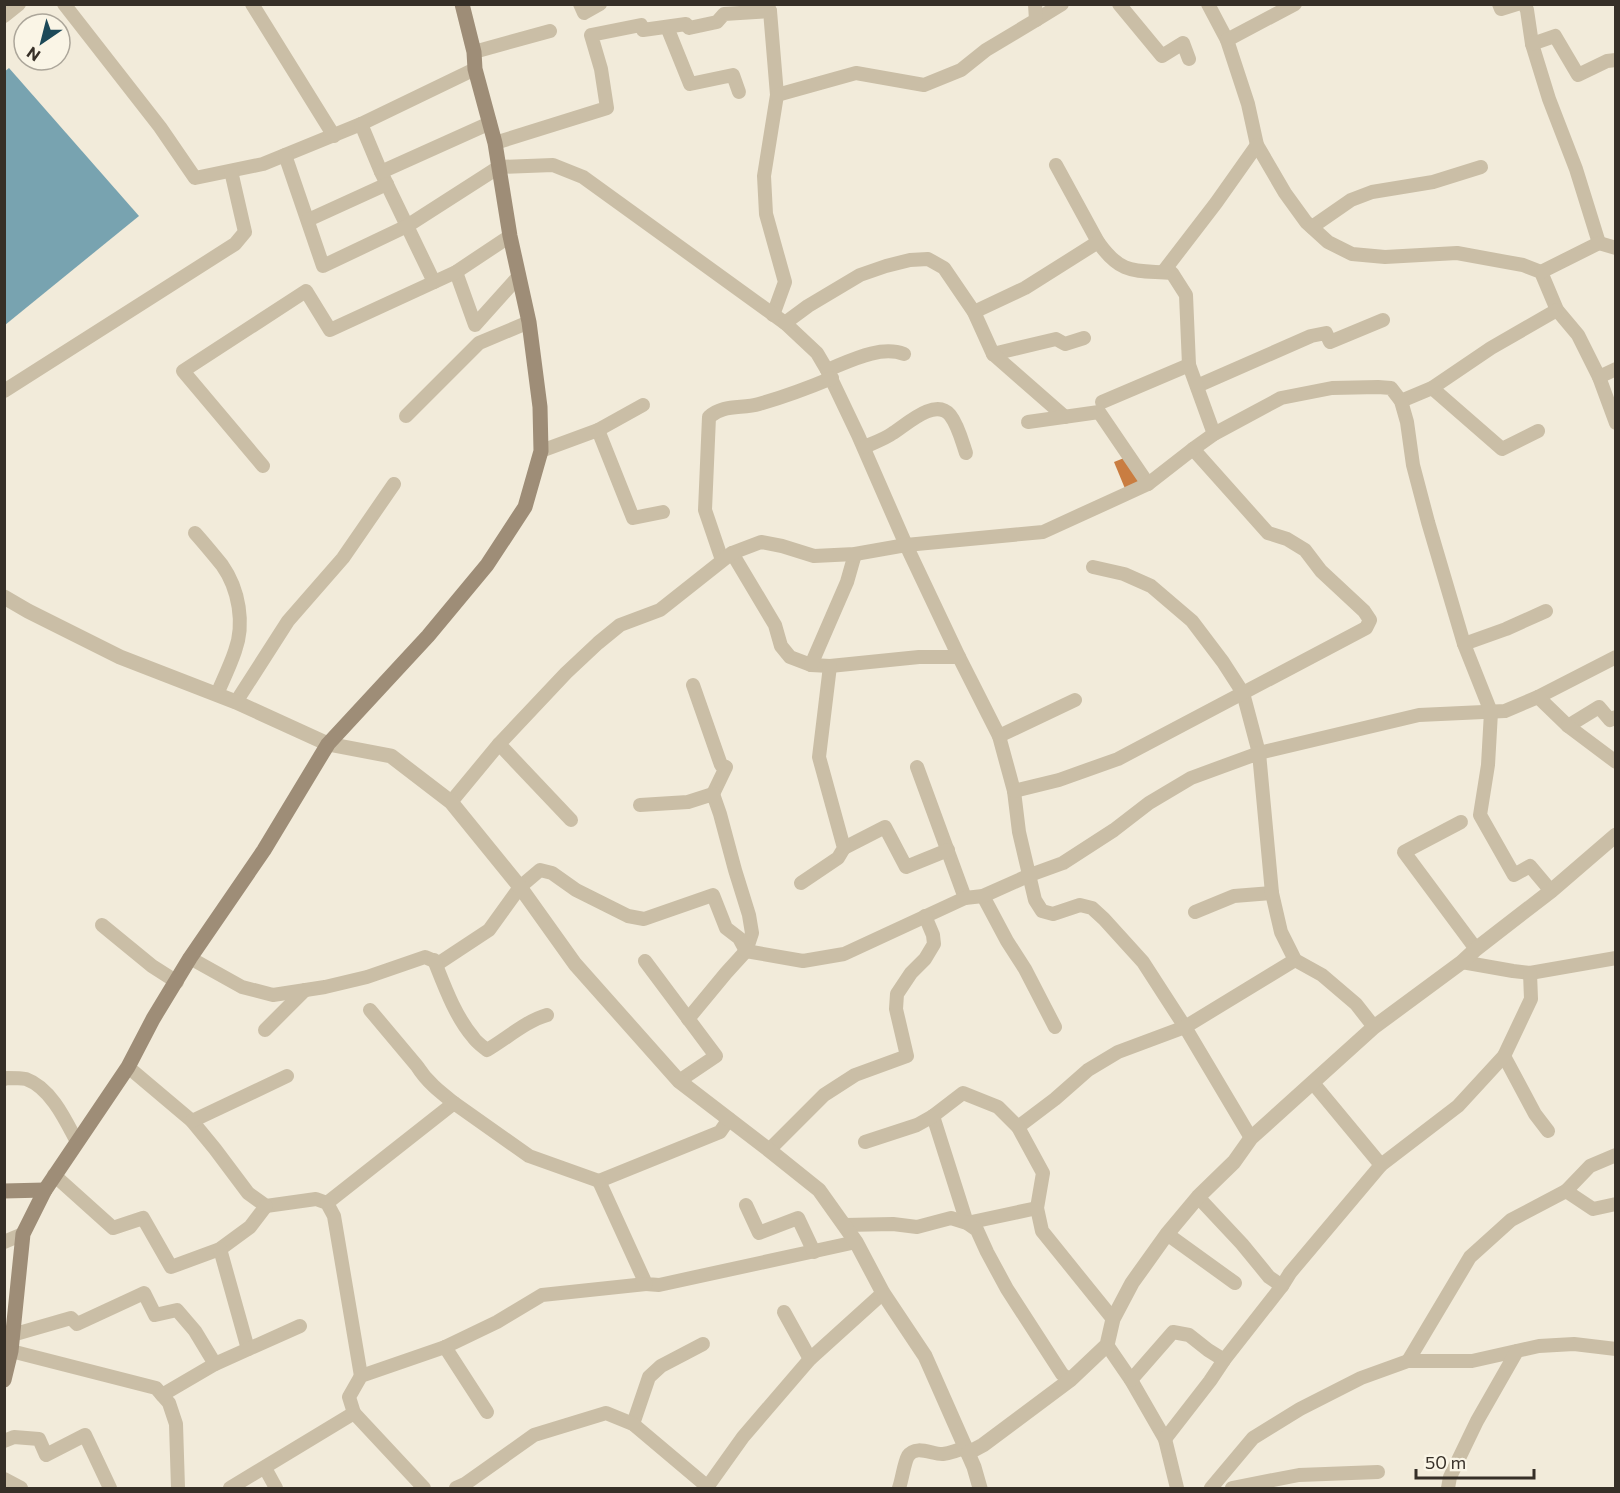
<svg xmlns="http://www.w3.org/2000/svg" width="1620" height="1493" viewBox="0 0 1620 1493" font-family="Commissioner,sans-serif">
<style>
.water{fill:#78a3b0}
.building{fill:#c97d41}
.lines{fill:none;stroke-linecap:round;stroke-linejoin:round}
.minor{stroke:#cabea6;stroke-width:14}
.tertiary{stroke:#cabea6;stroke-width:15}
.secondary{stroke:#9e8d77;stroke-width:15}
</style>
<rect width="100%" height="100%" fill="#f2ebda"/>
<!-- water -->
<polygon class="water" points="9,68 139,216 5,325 4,72"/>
<!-- building -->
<polygon class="building" points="1129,456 1140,485 1126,491 1114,462"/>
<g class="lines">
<!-- minor -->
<g class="minor">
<polyline points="64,4 160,127 195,178 263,164 361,124 475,69"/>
<polyline points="252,4 334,136"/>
<polyline points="580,4 584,13 600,4"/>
<polyline points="767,4 770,11 777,95 764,176 766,214 785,282 773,315"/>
<polyline points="1119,4 1162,56 1183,43 1189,59"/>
<polyline points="1208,4 1227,40 1248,104 1257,145 1285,193 1306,222 1328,242 1352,254 1385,257 1457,253 1523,265 1541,272 1557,310 1578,335 1599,377 1616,423"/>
<polyline points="1499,4 1501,9 1517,4"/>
<polyline points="1524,4 1527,10 1532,44 1549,99 1576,169 1599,243"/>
<polyline points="4,16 19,4"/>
<polyline points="1036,20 1062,4"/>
<polyline points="667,27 690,84 733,75 739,92"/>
<polyline points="1227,40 1295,4"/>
<polyline points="1532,44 1555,36 1578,75 1607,61 1616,60"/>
<polyline points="474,52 550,31"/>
<polyline points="777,95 856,73 924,85 961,70 986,50 1036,20 1035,4"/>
<polyline points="361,124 381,172 434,282"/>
<polyline points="495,143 607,108 601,69 591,35 641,25 643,30 686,24 689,28 717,22 724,14 770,11"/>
<polyline points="285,155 323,266 407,226 499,167 553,165 583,177 785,323 817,353 827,370 858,435 906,545 959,657 999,736 1014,791 1019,832 1035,900 1042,911 1053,914 1080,905 1092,908 1104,919 1143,962 1185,1027 1251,1138"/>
<path d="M1056,165l42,77c24,34 37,28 74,31l14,22 3,70"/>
<polyline points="381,172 490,123"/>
<polyline points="308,220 387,184"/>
<polyline points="1312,227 1351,200 1372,192 1433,182 1481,167"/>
<polyline points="456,272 475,325 519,276"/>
<polyline points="1163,272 1216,203 1257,145"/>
<polyline points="1541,272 1599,243 1616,248"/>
<polyline points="974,312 1025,288 1098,242"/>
<polyline points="785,323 808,306 860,275 886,266 910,260 928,259 944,268 974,312 993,354 1056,339 1065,344 1084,338"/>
<polyline points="993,354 1065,417"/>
<path d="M827,370c23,-9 53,-25 77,-16"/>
<polyline points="1599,377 1616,369"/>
<polyline points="1197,386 1311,336 1326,333 1330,342 1383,320"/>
<polyline points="1432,388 1502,449 1538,431"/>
<polyline points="4,391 235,244 245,232 231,171"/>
<polyline points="1401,401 1432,388 1491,348 1557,310"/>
<polyline points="1102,402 1189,365 1214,434"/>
<polyline points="406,416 479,343 529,322"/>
<polyline points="1028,422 1099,412 1148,484"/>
<polyline points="598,430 633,518 663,512"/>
<path d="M864,447c9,-4 21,-8 29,-14 13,-8 42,-36 57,-18 8,10 12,26 16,38"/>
<polyline points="541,451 598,430 643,405"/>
<polyline points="263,466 183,371 306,291 330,330 456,272 510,236"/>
<path d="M195,533c9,10 18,21 27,32 17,24 23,59 13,86 -5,15 -12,29 -18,43"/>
<polyline points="732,553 775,625 781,646 790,657 811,665 830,666 919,657 959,657"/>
<path d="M722,560l-17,-50 4,-93c14,-13 33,-8 50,-13 25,-7 49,-16 73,-26"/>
<polyline points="1093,567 1124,574 1151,586 1192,621 1223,662 1243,693 1259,753 1419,715 1505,711 1538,697 1616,657"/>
<polyline points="1464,644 1506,629 1546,611"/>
<polyline points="811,665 847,582 855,554"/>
<polyline points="693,685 721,765 726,767 713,794"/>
<polyline points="1538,697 1568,726 1599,707 1610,720 1616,717"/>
<polyline points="236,702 288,621 343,558 394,484"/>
<polyline points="1568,726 1616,762"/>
<polyline points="999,736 1075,700"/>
<polyline points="499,744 571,820"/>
<polyline points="917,767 965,898"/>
<polyline points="1014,791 1059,780 1118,759 1366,628 1370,620 1364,611 1321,571 1305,550 1287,539 1268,533 1193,449"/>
<polyline points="451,802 499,744 566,673 598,643 620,625 660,610 732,553 761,542 782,546 814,556 855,554 906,545 1043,532 1148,484 1193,449 1214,434 1281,398 1332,388 1378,387 1391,388 1401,401 1407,422 1413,465 1428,522 1464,644 1491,712 1488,765 1480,815 1514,875 1530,866 1551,891"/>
<polyline points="640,805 688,802 713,794 720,814 735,870 749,915 752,933 746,951 726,973 688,1019"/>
<polyline points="1461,822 1404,852 1476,949"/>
<polyline points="844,848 885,827 906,867 948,850"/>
<polyline points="801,883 838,858 844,848 819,757 830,666"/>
<polyline points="983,896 1007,941 1025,969 1055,1027"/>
<polyline points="1195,912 1234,896 1272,893"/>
<polyline points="102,925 152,966 177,982"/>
<polyline points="190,958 242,987 273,995 325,987 367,977 425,957 439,963 489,930 520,887 540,870 552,873 576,890 628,916 644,919 713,895 726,928 739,938 746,951 803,961 844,954 965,898 983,896 1030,875 1063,863 1114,830 1149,803 1191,778 1259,753 1272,893 1281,932 1295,960 1322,975 1356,1004 1374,1027"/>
<path d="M434,960c10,25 21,56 39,77 3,5 9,9 14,13 19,-11 39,-29 60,-35"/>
<polyline points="645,961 716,1056 679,1081"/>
<polyline points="1462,962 1513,971 1530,973 1616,958"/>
<path d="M370,1010l47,56c10,16 23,26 37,37"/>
<polyline points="265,1030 305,990"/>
<polyline points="1504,1056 1535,1114 1548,1131"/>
<polyline points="128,1067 192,1121 215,1149 248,1193 266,1206 316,1199 327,1203 334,1216 361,1376"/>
<path d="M4,1079l3,-1c6,0 14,0 19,1 25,9 40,42 51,63"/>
<polyline points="1313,1083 1381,1165"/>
<polyline points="933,1116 967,1223 1037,1208"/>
<polyline points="729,1119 720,1132 599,1181 646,1284 659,1285 856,1242"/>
<polyline points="192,1121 287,1076"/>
<polyline points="1018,1127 1055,1099 1088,1070 1118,1052 1185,1027 1295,960"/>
<polyline points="865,1142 917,1125 933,1116 963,1093 998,1107 1018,1127 1043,1173 1037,1208 1042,1231 1113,1319"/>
<polyline points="769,1150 824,1095 855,1075 907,1056 896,1009 897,994 911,973 925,959 934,944 933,935 925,916"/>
<polyline points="54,1175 113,1228 143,1218 171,1267 220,1249 250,1227 266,1206"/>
<polyline points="1566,1191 1590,1166 1616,1155"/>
<polyline points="1198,1197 1242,1244 1269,1277 1282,1286"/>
<polyline points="327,1203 454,1103 529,1156 599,1181"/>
<polyline points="746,1205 759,1233 798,1218 814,1252"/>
<polyline points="845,1225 893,1224 917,1227 951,1218 967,1223 977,1230 987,1252 1007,1289 1062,1374 1070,1380"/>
<polyline points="1167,1234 1235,1283"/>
<polyline points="4,1242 23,1234"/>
<polyline points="220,1249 248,1349"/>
<polyline points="784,1312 810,1359"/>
<polyline points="12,1335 71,1318 77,1324 144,1293 155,1315 177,1310 195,1331 215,1364"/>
<polyline points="1107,1345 1131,1380 1165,1439 1177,1488"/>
<polyline points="445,1347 487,1412"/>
<polyline points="11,1351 156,1388 169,1403 176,1424 178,1488"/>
<polyline points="1408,1361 1470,1257 1511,1220 1566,1191 1593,1209 1616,1204"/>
<polyline points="1131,1380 1173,1332 1189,1335 1208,1350 1224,1360"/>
<polyline points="162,1395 215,1364 300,1326"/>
<polyline points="354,1413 349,1397 361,1376 445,1347 497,1322 542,1295 646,1284"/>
<polyline points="633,1424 649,1377 661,1366 703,1344"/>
<polyline points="1165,1439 1210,1381 1224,1360 1282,1286 1290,1273 1381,1165 1458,1106 1504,1056 1531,999 1530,973"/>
<polyline points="4,1441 14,1437 39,1439 46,1455 85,1435 110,1488"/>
<polyline points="265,1468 276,1488"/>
<polyline points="4,1479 21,1488"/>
<polyline points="708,1486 743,1437 810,1359 883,1293"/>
<polyline points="230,1488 354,1413 424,1488"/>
<polyline points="456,1488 465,1484 534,1435 606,1413 633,1424 709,1488"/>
<path d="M899,1488c3,-8 5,-25 9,-32 8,-12 25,-1 35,-2 8,-1 16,-4 23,-7"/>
<polyline points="1211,1488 1253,1438 1300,1409 1361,1378 1408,1361 1472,1361 1539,1346 1574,1344 1616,1349"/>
<polyline points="1232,1488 1299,1475 1378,1472"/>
<polyline points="1448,1488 1450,1477 1477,1421 1517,1351"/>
</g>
<!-- tertiary -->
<g class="tertiary">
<polyline points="4,597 28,611 120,657 236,702 328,744 391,756 451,802 520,887 575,964 679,1081 769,1150 819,1190 856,1242 883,1293 925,1356 974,1467 980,1488"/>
<polyline points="968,1453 983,1445 1070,1380 1107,1345 1113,1319 1132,1283 1167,1234 1198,1197 1234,1162 1251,1138 1374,1027 1462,962 1476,949 1551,891 1616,835"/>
</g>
<!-- secondary -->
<g class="secondary">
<polyline points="4,1191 45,1190"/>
<polyline points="4,1380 11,1351 23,1234 45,1190 128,1067 153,1019 190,958 264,850 328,744 428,636 487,565 525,507 541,451 540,407 529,322 510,236 495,143 475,69 474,52 462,4"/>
</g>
</g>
<!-- border -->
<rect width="1620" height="1493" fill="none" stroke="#362f27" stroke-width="12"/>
<!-- north arrow -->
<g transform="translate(42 42) rotate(215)"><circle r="28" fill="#faf5e6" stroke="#aca69a" stroke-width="1.5"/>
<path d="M0-4.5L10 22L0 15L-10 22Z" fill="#1c4958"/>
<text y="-9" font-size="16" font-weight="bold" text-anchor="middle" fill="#362f27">N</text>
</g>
<!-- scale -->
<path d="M1416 1469v9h118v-9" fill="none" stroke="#362f27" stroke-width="3"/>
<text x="1425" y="1469" font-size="18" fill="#362f27" stroke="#faf5e6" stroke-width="4.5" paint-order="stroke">50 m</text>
</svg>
